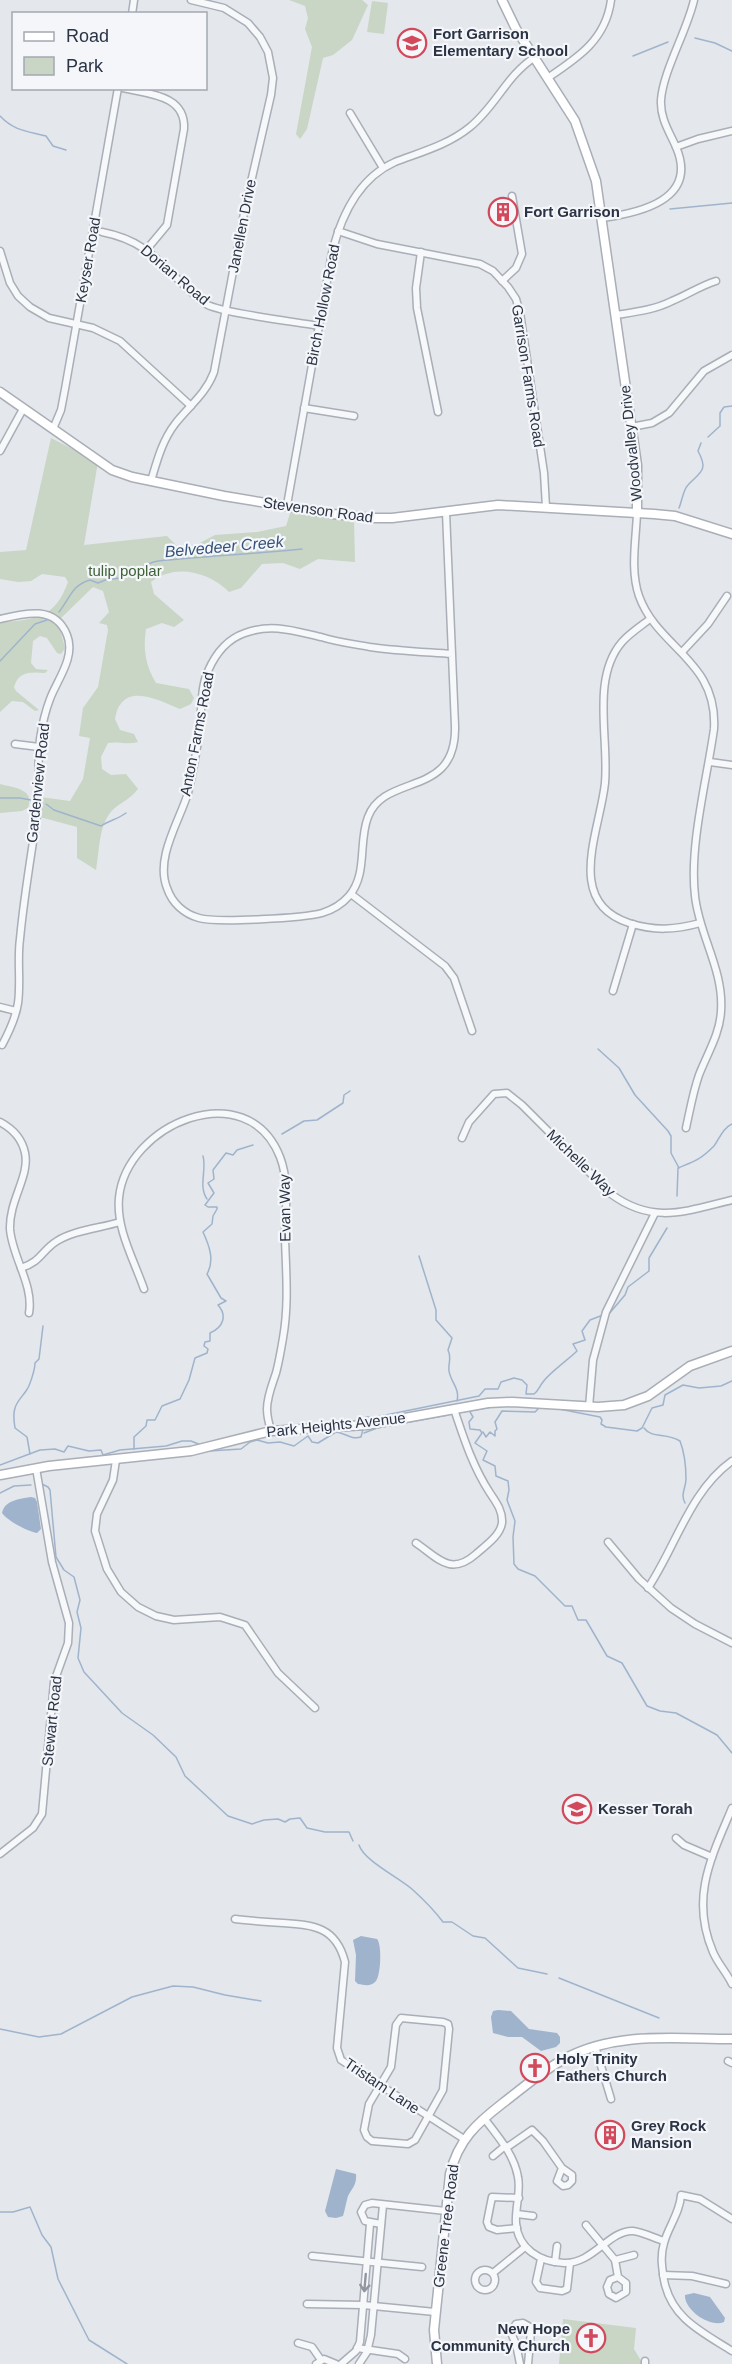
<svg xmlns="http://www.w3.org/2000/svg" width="732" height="2364" viewBox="0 0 732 2364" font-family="Arial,sans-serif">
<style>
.green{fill:#c9d6c5}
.water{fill:#9fb4cc}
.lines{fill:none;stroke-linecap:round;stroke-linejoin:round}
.stream{stroke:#9fb4cc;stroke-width:1.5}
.street-casing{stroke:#a9aeb7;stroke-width:9}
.secondary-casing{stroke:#a9aeb7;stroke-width:11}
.street{stroke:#f7f8fa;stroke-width:6}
.secondary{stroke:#fff;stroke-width:8}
.oneway{stroke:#9196a0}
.labels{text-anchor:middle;stroke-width:4.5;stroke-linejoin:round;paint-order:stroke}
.poi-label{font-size:15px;font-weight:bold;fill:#2b3445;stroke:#f4f6f9;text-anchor:start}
.street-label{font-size:15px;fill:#2b3445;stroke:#f4f6f9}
.park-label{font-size:15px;fill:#3f6138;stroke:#f4f6f9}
.water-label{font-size:16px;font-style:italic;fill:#34527a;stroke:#f4f6f9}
</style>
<rect width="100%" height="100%" fill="#e4e7ec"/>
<!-- green -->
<g class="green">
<polygon points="289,0 362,0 368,5 352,40 333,55 323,58 307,129 300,139 296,134 312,47 305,29 308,18 305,6"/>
<polygon points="372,1 388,3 384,34 367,32"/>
<path d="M51,438l47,24 -14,83 83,-9 11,11 20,-3 17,-9 42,-3 29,-6 5,-16 63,10 1,42 -37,-3 -18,10 -17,-6 -21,1 -21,24 -12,4c-20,-20 -54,-29 -78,-10l3,12 30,26 -10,7 -12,-4 -16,6c-3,19 -1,36 10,54l33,6 5,9 -3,6 -11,5c-16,-6 -47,-24 -60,-4 -3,3 -4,10 -5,14l5,11 14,4 4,8c-10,3 -19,-1 -30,1l-7,14 1,12 9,6 15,-1 12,15c-7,9 -14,12 -22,18 -18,14 -16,42 -20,63l-19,-12v-31l-41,-11 4,-19 30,4 13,-22 7,-41 -11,-2 4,-28 15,-21 10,-57 -1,-5 -8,-2 10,-11 -6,-21 -10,-4 -37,36 4,6 5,19 -4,6 -4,-1 -10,-15 -7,-2 -7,5 -2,22 5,6 12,1 -3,3c-15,-1 -26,-2 -31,14l2,4 23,19 -4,1 -12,-9 -11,-1 -12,11v-90c36,-2 55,-4 68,-40l-3,-5 -23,-3 -11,7 -13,1 -18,-3v-27l26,-2z"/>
<path d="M0,784c15,4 35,5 28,24l-6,3 -22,2z"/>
<polygon points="563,2319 636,2328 634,2349 643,2364 559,2364"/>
</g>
<!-- water -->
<g class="water">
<path d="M31,1497l4,1 2,4 4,27 -4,4c-10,-2 -28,-11 -35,-20 3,-13 17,-14 29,-16z"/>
<path d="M361,1936l16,3c5,5 4,36 -1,42 -5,6 -12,4 -18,3l-3,-3 1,-26 -3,-15z"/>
<polygon points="498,2010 511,2011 529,2029 557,2033 560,2037 560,2043 556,2047 541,2051 522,2037 508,2037 493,2033 491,2017 493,2011"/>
<path d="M336,2169l20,5c1,11 -4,14 -8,22 -2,7 -3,13 -5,20l-7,2 -8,-1 -3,-6z"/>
<path d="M694,2293l16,4 15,21 -1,4c-14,6 -40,-12 -39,-27z"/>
</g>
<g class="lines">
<!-- stream -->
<g class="stream">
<polyline points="695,38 715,43 732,51"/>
<polyline points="633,56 668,42"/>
<path d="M0,116c14,15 27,15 46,20l7,10 13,4"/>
<polyline points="670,209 732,203"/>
<polyline points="708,437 720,426 720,413 724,407 732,406"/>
<path d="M679,508c3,-7 4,-18 9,-23 12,-13 21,-14 10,-34l3,-8"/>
<path d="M59,612c11,-14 13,-27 31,-32l8,3c10,-5 11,-3 22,-5 13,-3 23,-15 38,-17 48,-5 96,-7 144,-12"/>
<polyline points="0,661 35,624 47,620"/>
<polyline points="0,798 20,798 31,800"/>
<path d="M46,804l8,6 47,16c9,-6 17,-7 25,-13"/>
<polyline points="598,1049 619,1068 635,1095 668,1131 671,1136 671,1153 679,1168"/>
<polyline points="282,1134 304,1121 317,1120 343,1103 344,1095 350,1091"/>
<path d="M203,1156c4,14 -5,30 4,43"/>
<path d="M677,1196l1,-28c17,-7 22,-8 36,-22 6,-8 8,-17 18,-22"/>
<path d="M419,1256l17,54v10l16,18 -4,12c4,8 0,13 1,21 2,12 11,17 8,30"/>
<polyline points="608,1315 625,1295 628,1287 649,1271 649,1258 667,1228"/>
<polyline points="554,1408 600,1417 602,1420 601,1424 606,1427 637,1431 642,1428 652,1408 663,1405 665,1395 683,1385 699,1388 721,1386 732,1381"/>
<polyline points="463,1412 498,1406"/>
<polyline points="470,1412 473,1417 469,1422 470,1429 480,1430 482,1433 475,1443 487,1451 483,1460 495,1466 496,1476 508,1481 509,1490 507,1500 515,1521 513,1537 514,1564 518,1569 535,1576 565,1606 572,1606 578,1620 586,1620 607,1656 622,1663 647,1706 660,1711 676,1713 717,1735 732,1753"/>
<path d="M362,1421l4,-4h10l103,-21 6,-7h13l3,-7 13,-4 8,2 5,5 -1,9h8c5,-4 5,-7 9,-12 6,-9 26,-23 34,-31l-4,-7 12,-4 -3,-9 8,-11 13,-5"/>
<path d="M644,1428c8,11 22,4 36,13 5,13 6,25 6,38 0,9 -6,15 -1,24"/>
<polyline points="483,1432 486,1437 490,1432 495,1436 495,1431 497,1429 495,1422 502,1411 535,1412 539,1408 546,1408"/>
<polyline points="364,1433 377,1428 448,1415"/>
<path d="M134,1449v-12l12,-11 1,-6h8l7,-14 18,-7 9,-19 6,-22 12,-5 1,-4 -4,-3 1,-4 5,-1v-8c14,-6 17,-18 8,-28l8,-4 -5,-3 -14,-24c8,-14 2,-29 -4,-42l9,-8 1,-8 4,-7v-2h-9l-3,-2 9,-12 -6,-10 6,-4 -1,-9 13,-17 7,2 4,-5 16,-5"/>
<path d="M209,1451l32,-2 9,-7 7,-2 11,3 12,-1 14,4 14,-10 4,6 6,1 18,-11c10,1 14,8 25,5l2,-8"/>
<path d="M30,1454l-3,-17 -12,-9c-1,-6 -2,-14 0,-20 2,-7 7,-11 11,-17 4,-5 9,-22 9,-28l4,-4 4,-33"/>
<polyline points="0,1465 40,1450 55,1449 64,1452 68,1446 89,1451 101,1450 103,1455 120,1450 166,1446 182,1441 191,1441 201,1445"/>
<polyline points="42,1484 48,1487 50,1490 56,1557 64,1570 74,1577 80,1600 77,1612 81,1628 78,1658 84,1672 122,1713 153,1735 176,1757 185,1776 228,1816 252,1824 264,1820 278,1819 285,1822 290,1819 300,1818 307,1828 325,1832 349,1832 353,1841"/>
<polyline points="0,1493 14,1486 31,1485"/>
<path d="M359,1845c5,16 41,33 54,45 11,10 21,20 30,32h9l21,14 12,2 33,30 29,6"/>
<polyline points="559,1978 659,2018"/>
<polyline points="0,2029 39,2037 61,2034 132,1997 173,1986 193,1987 225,1995 261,2001"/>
<polyline points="0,2212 13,2212 30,2207 42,2235 51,2247 58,2279 89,2340 127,2364"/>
</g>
<!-- street casing -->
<g class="street-casing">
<g id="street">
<polyline points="132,14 134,0"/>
<path d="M549,77c30,-20 57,-38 62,-77"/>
<path d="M123,88c26,6 63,7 61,41l-17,96 -20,24"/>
<polyline points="350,113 383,168"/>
<polyline points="676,147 698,139 732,131"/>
<path d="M602,218c37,-5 97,-18 74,-71 -7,-16 -16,-29 -15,-47 2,-29 26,-69 33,-100"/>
<polyline points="338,231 377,244 480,264 493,271 508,287 516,299 520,313 544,473 546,507"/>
<path d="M102,232c56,11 63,43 104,72 14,9 92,18 113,22"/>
<polyline points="0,251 10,283 18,296 30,307 49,318 93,328 120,341 191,406"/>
<polyline points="421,252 416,288 417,308 438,412"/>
<polyline points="502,281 516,268 522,254 512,196"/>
<path d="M616,315c19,-3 38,-5 56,-14 15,-6 28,-15 44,-20"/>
<polyline points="304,408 354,416"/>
<polyline points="631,427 652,423 669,413 704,371 732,355"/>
<polyline points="53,429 61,410 65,389 118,88"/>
<polyline points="0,451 23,409"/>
<path d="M151,481c6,-20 11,-40 24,-57 13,-17 31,-30 39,-52l31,-164 26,-113 2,-17 -5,-26 -8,-15 -12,-14 -24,-15 -33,-8"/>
<path d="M287,505l45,-252c9,-37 27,-75 63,-91 26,-10 53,-17 75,-35 26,-21 36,-51 65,-70"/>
<path d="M446,512l9,214c2,73 -70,46 -87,91 -10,25 0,57 -19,79 -7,8 -17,14 -27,17 -18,5 -105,10 -123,5 -15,-4 -27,-15 -32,-30 -12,-30 12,-66 21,-95 6,-24 10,-48 12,-72 2,-16 1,-35 8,-50 7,-16 19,-32 37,-38 27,-10 49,-2 76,4 16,5 32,7 49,10 27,4 55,5 82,7"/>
<path d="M637,513c-1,27 -7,57 2,83 19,53 79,64 75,133 -7,50 -25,117 -19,167 4,39 29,74 26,115 -1,23 -14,43 -22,64 -6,17 -9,35 -13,53"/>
<path d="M0,619c25,-6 55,-14 67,16 9,22 -10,45 -17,64 -5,13 -8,27 -10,40 -3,23 0,46 -2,69 -6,43 -14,87 -18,131 -3,21 1,43 -2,64 -2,14 -9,29 -16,42"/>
<path d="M650,619c-9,7 -20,14 -28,23 -31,36 -13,96 -17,141 -5,48 -41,119 24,140 25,8 46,7 71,0"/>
<polyline points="682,652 708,624 727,596"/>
<polyline points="15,744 39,747"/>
<polyline points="710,762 732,765"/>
<polyline points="351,894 445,966 454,978 472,1031"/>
<polyline points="613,991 633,924"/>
<polyline points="0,1007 16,1011"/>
<path d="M0,1122c13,7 22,16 25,31 5,23 -16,47 -15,76 2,28 24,56 19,84"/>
<path d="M462,1138l7,-16 25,-28 13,-1 15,12 89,89c42,31 75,17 121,6"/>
<path d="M21,1268c21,-7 20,-17 36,-27 17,-11 44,-13 63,-19"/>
<path d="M144,1289c-10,-29 -28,-60 -25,-91 7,-74 128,-125 161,-41 10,26 5,55 5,81 1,34 4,66 -2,100 -2,12 -4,24 -7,35 -4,12 -9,24 -9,36 0,7 2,15 4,22"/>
<polyline points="589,1407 593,1360 606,1312 655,1213"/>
<polyline points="116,1460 113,1480 97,1514 95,1531 107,1569 121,1592 138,1607 156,1616 174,1620 220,1617 245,1625 278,1673 315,1708"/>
<polyline points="608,1542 639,1579 671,1608 695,1624 732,1643"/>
<path d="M416,1543c21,14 34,34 60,11 9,-8 24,-18 26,-31 1,-12 -6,-21 -12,-30 -17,-26 -26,-54 -36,-84"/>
<path d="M648,1588c28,-42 42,-97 84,-127"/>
<path d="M732,1808c-21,50 -42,90 -19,144 5,12 14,21 19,32"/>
<polyline points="676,1838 684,1845 712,1857"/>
<polyline points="0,1854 33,1828 42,1814 54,1682 68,1643 69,1623 52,1562 36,1468"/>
<path d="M235,1919c16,2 32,3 48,4 31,2 53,4 62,39l-8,86 4,12 123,79"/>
<polygon points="401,2018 443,2022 448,2024 449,2029 443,2090 415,2140 408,2144 372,2141 367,2137 364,2130 369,2104 391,2067 396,2025"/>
<polyline points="595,2046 611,2099"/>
<polyline points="728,2061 732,2063"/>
<path d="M484,2118c14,19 30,36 34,59 3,15 -3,31 -2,46 2,26 24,39 48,40 29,1 45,-33 69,-32 10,1 21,7 31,10"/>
<polyline points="506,2148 532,2130 543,2141 562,2168 572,2175 572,2181 568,2185 563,2186 557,2181 562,2168"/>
<polyline points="493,2156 505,2146"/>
<polyline points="517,2214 533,2216"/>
<path d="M732,2219l-32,-20 -19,-4c-1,18 -13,32 -17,48 -4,13 -2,24 0,37 7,38 38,52 68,71"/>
<polyline points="381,2224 365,2221 361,2212 365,2205 372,2203 446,2211"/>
<polyline points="586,2225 615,2260 618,2277 626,2283 626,2292 616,2298 609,2294 607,2287 610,2280 618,2277"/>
<polyline points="517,2228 497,2230 489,2227 487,2222 492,2197 519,2198"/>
<polyline points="312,2256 422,2267"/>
<polyline points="541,2259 536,2282 540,2288 562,2291 567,2289 570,2263"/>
<polyline points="615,2260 634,2255"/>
<polyline points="555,2262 557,2246"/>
<circle cx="485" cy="2280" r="10"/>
<polyline points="493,2273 525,2247"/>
<polyline points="663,2275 692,2276 726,2284"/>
<polyline points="307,2304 363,2305 435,2312"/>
<polyline points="298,2343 312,2347 321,2360"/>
<polyline points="357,2348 398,2354 405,2359"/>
<polyline points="316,2364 324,2359 336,2364"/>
<polyline points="341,2364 356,2351 360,2342 370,2224"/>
<polyline points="359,2364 367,2352 371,2335 383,2205"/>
<polyline points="520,2364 516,2344 511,2333 516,2324 523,2323 530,2327 531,2331 528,2364"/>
<polyline points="645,2364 645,2361"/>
</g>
</g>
<!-- secondary casing -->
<g class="secondary-casing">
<g id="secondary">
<polyline points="502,0 516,29 575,121 596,181 637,465 637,513"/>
<polyline points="0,392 112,470 132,477 224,496 333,514 372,518 392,518 498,505 654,514 675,516 732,534"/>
<polyline points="0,1475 49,1466 191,1451 271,1431 366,1425 488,1403 512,1402 598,1407 624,1405 648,1396 690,1366 732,1351"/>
<path d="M437,2364l-3,-34 16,-156c8,-34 27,-51 53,-71 21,-16 40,-33 63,-45 52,-27 110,-19 166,-19"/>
</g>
</g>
<!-- street -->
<use href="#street" class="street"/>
<!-- secondary -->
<use href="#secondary" class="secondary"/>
</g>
<!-- one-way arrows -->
<defs><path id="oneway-shaft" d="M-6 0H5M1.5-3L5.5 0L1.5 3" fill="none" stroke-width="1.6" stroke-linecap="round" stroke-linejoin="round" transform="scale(1.5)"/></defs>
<use class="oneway" href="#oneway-shaft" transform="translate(365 2283) rotate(95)"/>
<!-- icons -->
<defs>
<g id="school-ring" transform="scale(1.5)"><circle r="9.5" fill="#f4f6f9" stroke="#d1495b" stroke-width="1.5"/><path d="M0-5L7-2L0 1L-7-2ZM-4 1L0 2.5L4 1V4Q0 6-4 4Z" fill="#d1495b"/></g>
<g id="building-ring" transform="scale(1.5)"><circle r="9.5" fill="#f4f6f9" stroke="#d1495b" stroke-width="1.5"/><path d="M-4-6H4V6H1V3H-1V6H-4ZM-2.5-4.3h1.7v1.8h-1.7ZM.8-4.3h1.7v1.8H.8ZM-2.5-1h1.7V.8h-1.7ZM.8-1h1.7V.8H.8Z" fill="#d1495b"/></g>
<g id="church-ring" transform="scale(1.5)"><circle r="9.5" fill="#f4f6f9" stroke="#d1495b" stroke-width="1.5"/><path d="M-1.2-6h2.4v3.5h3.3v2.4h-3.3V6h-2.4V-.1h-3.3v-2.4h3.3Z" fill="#d1495b"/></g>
</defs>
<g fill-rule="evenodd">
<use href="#school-ring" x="412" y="43"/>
<use href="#building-ring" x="503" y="212"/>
<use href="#school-ring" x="577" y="1809"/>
<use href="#church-ring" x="535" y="2068"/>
<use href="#building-ring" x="610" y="2135"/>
<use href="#church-ring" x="591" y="2338"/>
</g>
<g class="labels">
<!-- poi labels -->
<g class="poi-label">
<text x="433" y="39">Fort Garrison<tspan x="433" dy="17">Elementary School</tspan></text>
<text x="524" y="217">Fort Garrison</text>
<text x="598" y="1814">Kesser Torah</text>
<text x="556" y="2064">Holy Trinity<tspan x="556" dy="17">Fathers Church</tspan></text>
<text x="631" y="2131">Grey Rock<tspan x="631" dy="17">Mansion</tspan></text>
<text x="570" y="2334" text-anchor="end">New Hope<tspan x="570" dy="17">Community Church</tspan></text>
</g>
<!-- street labels -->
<g class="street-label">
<text transform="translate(242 226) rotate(-79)" y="5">Janellen Drive</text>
<text transform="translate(88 260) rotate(-80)" y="5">Keyser Road</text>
<text transform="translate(175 275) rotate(40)" y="5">Dorian Road</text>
<text transform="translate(323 305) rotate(-79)" y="5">Birch Hollow Road</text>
<text transform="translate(528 376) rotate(81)" y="5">Garrison Farms Road</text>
<text transform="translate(631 443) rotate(-96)" y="5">Woodvalley Drive</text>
<text transform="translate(318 510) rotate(8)" y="5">Stevenson Road</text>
<text transform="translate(197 734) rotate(-79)" y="5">Anton Farms Road</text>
<text transform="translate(38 783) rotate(-84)" y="5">Gardenview Road</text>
<text transform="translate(581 1163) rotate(44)" y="5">Michelle Way</text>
<text transform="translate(285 1208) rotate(-91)" y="5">Evan Way</text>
<text transform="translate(336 1425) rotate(-6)" y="5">Park Heights Avenue</text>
<text transform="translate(52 1721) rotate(-84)" y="5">Stewart Road</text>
<text transform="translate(382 2086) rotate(34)" y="5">Tristam Lane</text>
<text transform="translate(446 2226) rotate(-83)" y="5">Greene Tree Road</text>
</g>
<!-- park labels -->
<g class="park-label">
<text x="125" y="576">tulip poplar</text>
</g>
<!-- water labels -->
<g class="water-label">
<text transform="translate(224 546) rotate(-5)" y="6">Belvedeer Creek</text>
</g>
</g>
<!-- legend -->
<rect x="12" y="12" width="195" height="78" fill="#f4f6f9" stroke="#a4a8b1" stroke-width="1.5"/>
<rect x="24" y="32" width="30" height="9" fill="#ffffff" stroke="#a4a8b1" stroke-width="1.5"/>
<text x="66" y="42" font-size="18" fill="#2b3445">Road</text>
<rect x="24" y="57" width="30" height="18" fill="#c9d6c5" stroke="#a4a8b1" stroke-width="1.5"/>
<text x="66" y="72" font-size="18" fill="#2b3445">Park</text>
</svg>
